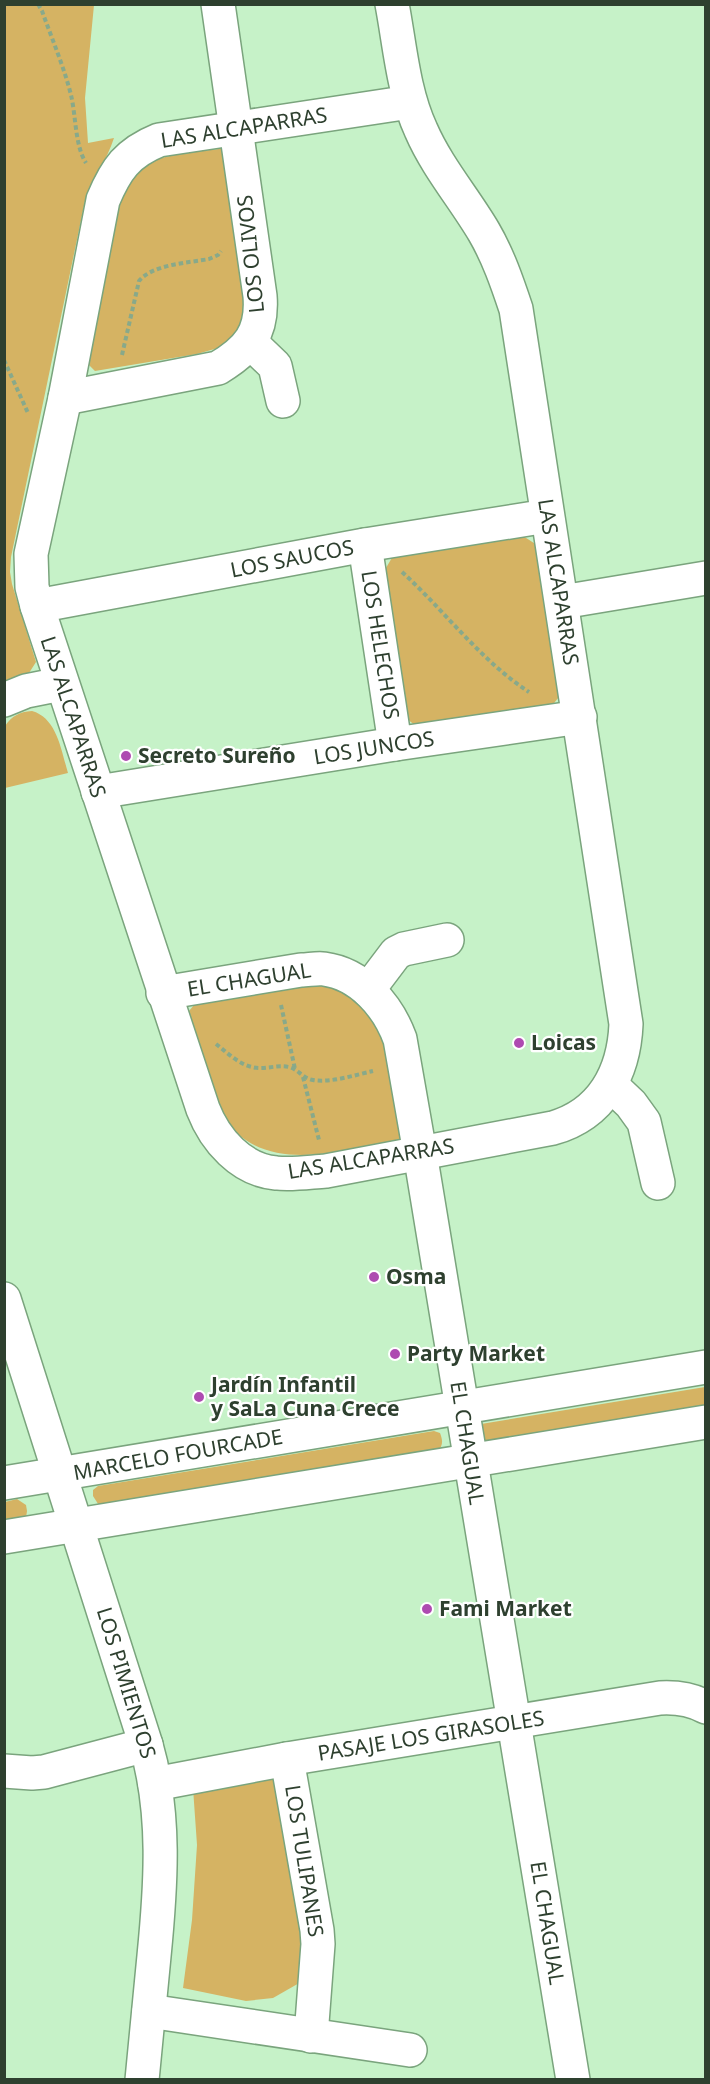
<svg xmlns="http://www.w3.org/2000/svg" width="710" height="2084" viewBox="0 0 710 2084" font-family="'Noto Sans',sans-serif">
<style>
.green{fill:#d5b363}
.lines{fill:none;stroke-linecap:round;stroke-linejoin:round}
.minor-casing{stroke:#7aa47d;stroke-width:36}
.path{stroke:#88a98a;stroke-width:4;stroke-dasharray:4.5 3;stroke-linecap:butt}
.minor{stroke:#fff;stroke-width:33}
.poi-dot{fill:#ae4bb1;stroke:#fff;stroke-width:2}
.labels{text-anchor:middle;stroke-width:4.5;stroke-linejoin:round;paint-order:stroke}
.street-label{font-size:21px;fill:#2e402f;stroke:#fff}
.poi-label{font-size:21px;font-weight:bold;fill:#2e402f;stroke:#fff;text-anchor:start}
</style>
<rect width="100%" height="100%" fill="#c6f2c8"/>
<!-- green -->
<g class="green">
<path d="M5,5h89l-9,93 3,45 26,-5c-7,22 -21,41 -29,63l-74,356 -1,15 2,12 24,78 -7,11 -24,18z"/>
<path d="M225,148l24,152 -9,29 -13,14 -9,5 -21,6 -102,17 -7,-7 32,-164c5,-11 10,-22 20,-31 16,-16 62,-17 85,-21z"/>
<polygon points="523,536 537,545 562,693 551,707 417,727 406,718 383,573 393,556"/>
<path d="M32,711c25,7 29,39 36,62l-63,15v-62c7,-10 14,-14 27,-15z"/>
<path d="M310,979l37,11 39,43 19,99 -5,7c-57,12 -143,39 -178,-26 -4,-7 -6,-15 -8,-22 -10,-26 -17,-53 -25,-80l10,-12z"/>
<polygon points="705,1387 705,1407 486,1443 483,1441 479,1428 481,1424"/>
<path d="M434,1431l6,2c3,8 3,12 -2,18l-338,56 -7,-11v-6l5,-4z"/>
<polygon points="17,1499 26,1505 27,1511 26,1518 5,1524 5,1502"/>
<polygon points="281,1774 311,1951 301,1982 273,1998 246,2001 183,1988 192,1920 197,1845 193,1788"/>
</g>
<g class="lines">
<!-- minor casing -->
<g class="minor-casing">
<g id="minor">
<path d="M392,4c8,42 11,87 29,126 16,37 43,68 63,102 14,24 23,50 32,77l110,715c-2,49 -24,90 -73,104l-227,43c-16,1 -34,4 -50,2 -35,-3 -61,-33 -73,-64l-166,-503 -5,-19 -1,-33 34,-156 38,-198c13,-31 24,-47 56,-60l251,-38"/>
<polyline points="250,342 275,366 283,401"/>
<path d="M65,398l153,-30c30,-18 45,-35 42,-72l-42,-292"/>
<polyline points="365,545 395,744"/>
<polyline points="562,602 706,578"/>
<polyline points="37,606 365,545 547,516"/>
<polyline points="4,700 26,691 61,684"/>
<polyline points="98,792 395,744 580,717"/>
<polyline points="368,990 396,953 404,949 447,940"/>
<path d="M163,993l138,-23c7,0 16,-2 23,-1 37,5 64,37 76,70l20,114 153,927"/>
<polyline points="611,1085 631,1104 644,1122 658,1183"/>
<path d="M4,1299l142,446c20,69 15,140 8,211 -4,41 -8,82 -12,124"/>
<polyline points="4,1483 706,1367"/>
<polyline points="4,1537 706,1422"/>
<polyline points="287,1759 317,1930 318,1944 311,2036"/>
<polyline points="4,1771 32,1773 44,1772 146,1745"/>
<path d="M155,1784l132,-25 373,-61c17,-1 31,1 46,9"/>
<polyline points="149,2011 410,2050"/>
</g>
</g>
<!-- path -->
<g class="path">
<path d="M38,4l4,7c10,28 22,56 29,84 5,21 4,51 15,68"/>
<path d="M122,355l17,-74c14,-17 49,-18 70,-22l9,-4 3,-4"/>
<polyline points="4,360 28,413"/>
<path d="M402,572c43,39 78,88 127,120"/>
<polyline points="281,1005 295,1069"/>
<path d="M216,1044c13,10 26,24 44,24 10,0 19,-3 29,-1 9,2 13,11 24,13 18,3 42,-5 60,-9"/>
<polyline points="303,1077 319,1140"/>
</g>
<!-- minor -->
<use href="#minor" class="minor"/>
</g>
<!-- markers -->
<g class="poi-dot">
<circle cx="126" cy="756" r="6"/>
<circle cx="519" cy="1043" r="6"/>
<circle cx="374" cy="1277" r="6"/>
<circle cx="395" cy="1354" r="6"/>
<circle cx="199" cy="1397" r="6"/>
<circle cx="427" cy="1609" r="6"/>
</g>
<g class="labels">
<!-- street labels -->
<g class="street-label">
<text transform="translate(244 128) rotate(-9)" y="7">LAS ALCAPARRAS</text>
<text transform="translate(251 254) rotate(-96)" y="7">LOS OLIVOS</text>
<text transform="translate(292 559) rotate(-11)" y="7">LOS SAUCOS</text>
<text transform="translate(558 582) rotate(81)" y="7">LAS ALCAPARRAS</text>
<text transform="translate(380 645) rotate(81)" y="7">LOS HELECHOS</text>
<text transform="translate(73 717) rotate(72)" y="7">LAS ALCAPARRAS</text>
<text transform="translate(374 748) rotate(-9)" y="7">LOS JUNCOS</text>
<text transform="translate(249 980) rotate(-9)" y="7">EL CHAGUAL</text>
<text transform="translate(371 1159) rotate(-9)" y="7">LAS ALCAPARRAS</text>
<text transform="translate(467 1443) rotate(81)" y="7">EL CHAGUAL</text>
<text transform="translate(178 1455) rotate(-10)" y="7">MARCELO FOURCADE</text>
<text transform="translate(126 1683) rotate(73)" y="7">LOS PIMIENTOS</text>
<text transform="translate(431 1736) rotate(-9)" y="7">PASAJE LOS GIRASOLES</text>
<text transform="translate(304 1861) rotate(81)" y="7">LOS TULIPANES</text>
<text transform="translate(547 1923) rotate(81)" y="7">EL CHAGUAL</text>
</g>
<!-- poi labels -->
<g class="poi-label">
<text x="138" y="763">Secreto Sureño</text>
<text x="531" y="1050">Loicas</text>
<text x="386" y="1284">Osma</text>
<text x="407" y="1361">Party Market</text>
<text x="211" y="1392">Jardín Infantil<tspan x="211" dy="24">y SaLa Cuna Crece</tspan></text>
<text x="439" y="1616">Fami Market</text>
</g>
</g>
<!-- border -->
<rect width="710" height="2084" fill="none" stroke="#2e402f" stroke-width="12"/>
</svg>
